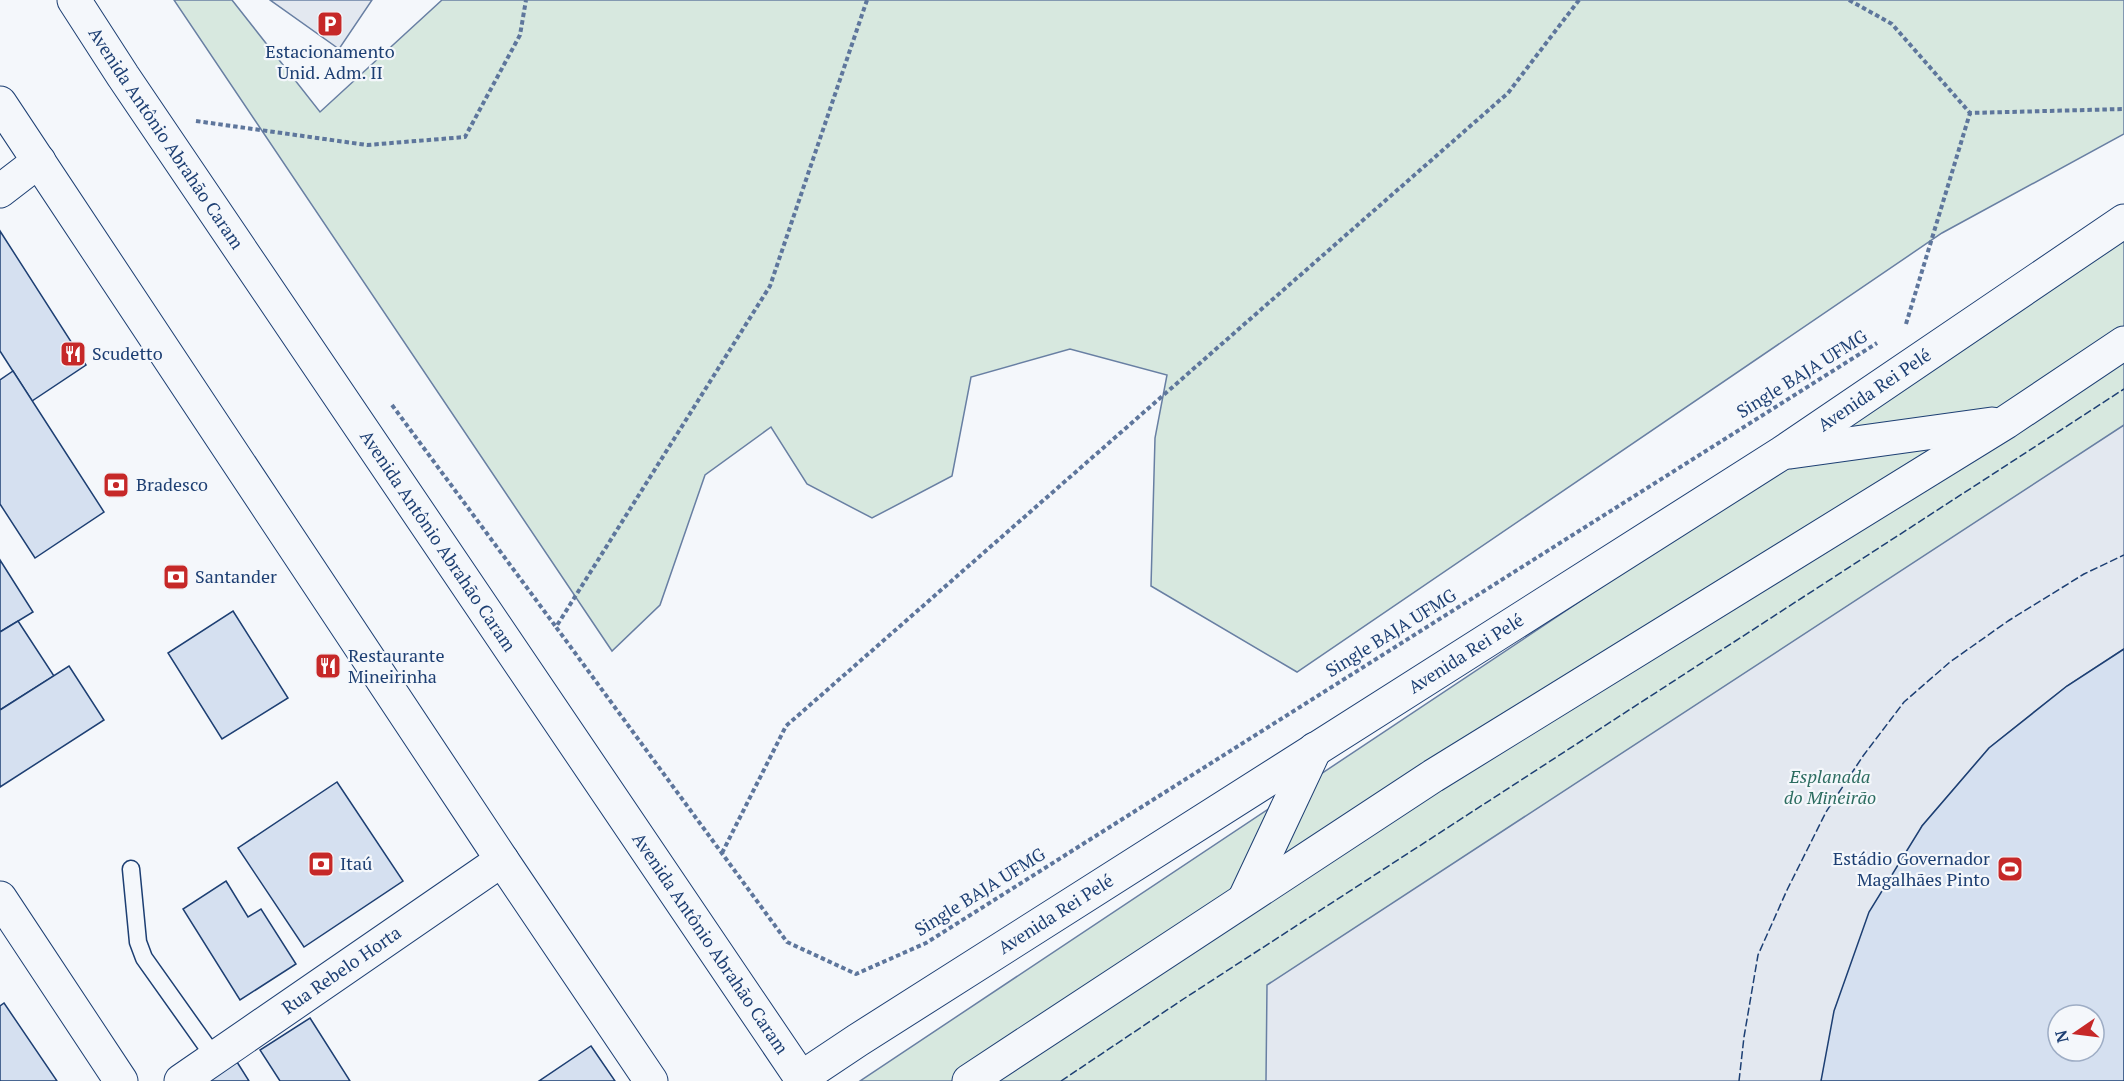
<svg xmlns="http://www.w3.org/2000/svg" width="2124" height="1081" viewBox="0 0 2124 1081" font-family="'PT Serif',serif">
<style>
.green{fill:#d7e8df;stroke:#687fa3;stroke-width:1.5;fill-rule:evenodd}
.parking{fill:#e3e8f0;stroke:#687fa3;stroke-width:1.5}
.building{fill:#d5e0f0;stroke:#1d3f73;stroke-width:1.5;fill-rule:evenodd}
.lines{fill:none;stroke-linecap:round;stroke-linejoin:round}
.service-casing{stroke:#1d3f73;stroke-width:19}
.minor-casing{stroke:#1d3f73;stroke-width:35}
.primary-casing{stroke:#1d3f73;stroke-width:35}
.path{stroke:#5e769c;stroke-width:4;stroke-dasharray:4.5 3;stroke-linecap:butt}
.service{stroke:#f4f7fb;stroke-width:16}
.minor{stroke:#f4f7fb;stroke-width:33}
.primary{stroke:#f4f7fb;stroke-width:33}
.fence{stroke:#1d3f73;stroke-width:1.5;stroke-dasharray:8 3;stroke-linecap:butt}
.labels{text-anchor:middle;stroke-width:4.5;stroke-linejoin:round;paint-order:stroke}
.poi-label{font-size:18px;fill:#1d3f73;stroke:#f4f7fb;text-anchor:start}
.street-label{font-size:18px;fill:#1d3f73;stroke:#f4f7fb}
.park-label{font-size:18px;font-style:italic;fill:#2c6c60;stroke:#f4f7fb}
</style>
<rect width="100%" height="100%" fill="#f4f7fb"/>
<!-- green -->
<g class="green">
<polygon points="174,0 232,0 320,112 442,0 2124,0 2124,134 1942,233 1297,672 1151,586 1155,438 1167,375 1070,349 971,377 952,476 872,518 807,484 771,427 705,475 660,605 612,651"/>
<path d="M2124,239v842h-1264zM2058,1015h36v36h-36z"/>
</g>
<!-- parking -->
<g class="parking">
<polygon points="270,0 372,0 339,49"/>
<polygon points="2124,425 2124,649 2067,686 1989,748 1922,826 1821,1081 1266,1081 1267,985"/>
</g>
<!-- building -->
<g class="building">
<polygon points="0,231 86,365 32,401 0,351"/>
<polygon points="13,371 104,512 35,558 0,504 0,380"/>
<polygon points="0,560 33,612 0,632"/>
<polygon points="233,611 288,698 222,739 168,653"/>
<polygon points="18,621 54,676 0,710 0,632"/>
<path d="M2124,649v432h-303l13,-70 35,-99 53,-86 67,-78 78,-62zM2058,1015h36v36h-36z"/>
<polygon points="69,666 104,720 0,787 0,710"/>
<polygon points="337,782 403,881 304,947 238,848"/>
<polygon points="226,881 248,917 261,909 296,964 240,1000 183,909"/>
<polygon points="4,1003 57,1081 0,1081 0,1006"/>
<polygon points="310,1018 350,1081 280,1081 260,1050"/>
<polygon points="591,1046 615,1081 539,1081"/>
<polygon points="237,1062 249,1081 207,1081"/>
</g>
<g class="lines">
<!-- service casing -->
<g class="service-casing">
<polyline id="service" points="131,869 138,942 144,958 215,1058"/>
</g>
<!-- minor casing -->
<g class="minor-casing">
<g id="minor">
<polyline points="0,191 39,161"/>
<polyline points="0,898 121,1081"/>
<path id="s1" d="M181,1081l321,-221"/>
</g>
</g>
<!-- primary casing -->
<g class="primary-casing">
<g id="primary">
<path id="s2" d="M74,0l49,76 680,1005"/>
<polyline points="0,103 502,860 651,1081"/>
<polyline points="1790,452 1992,424"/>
<polyline points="1245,898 1315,749"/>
<path id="s3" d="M801,1078l57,-38 924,-587 342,-232"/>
<polyline points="969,1081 1433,776 2006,422 2124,343"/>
</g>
</g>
<!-- path -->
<g class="path">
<polyline points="867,0 770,286 556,627 787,942 856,974 926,943 1877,343"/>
<polyline points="1849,0 1892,24 1970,113 2124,109"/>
<polyline points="196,121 367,145 465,137 520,35 526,0"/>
<polyline points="1906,324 1970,113"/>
<polyline points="392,405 556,627"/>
<polyline points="722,853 786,726 1508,93 1579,0"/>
</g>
<!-- service -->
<use href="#service" class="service"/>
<!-- minor -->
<use href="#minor" class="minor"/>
<!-- primary -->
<use href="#primary" class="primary"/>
<!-- fence -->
<g class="fence">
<polyline points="1061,1081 1185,998 2124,389"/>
<polyline points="1739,1081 1744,1037 1758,955 1787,890 1826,812 1863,756 1904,702 1950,662 2008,621 2084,574 2124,555"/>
</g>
</g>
<!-- icons -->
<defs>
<g id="parking-square" transform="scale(1.35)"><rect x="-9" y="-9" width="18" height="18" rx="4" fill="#c62828" stroke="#f4f7fb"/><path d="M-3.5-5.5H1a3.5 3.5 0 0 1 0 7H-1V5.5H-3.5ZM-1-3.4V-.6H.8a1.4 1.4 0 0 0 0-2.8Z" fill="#fff"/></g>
<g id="restaurant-square" transform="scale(1.35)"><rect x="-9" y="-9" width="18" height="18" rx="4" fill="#c62828" stroke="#f4f7fb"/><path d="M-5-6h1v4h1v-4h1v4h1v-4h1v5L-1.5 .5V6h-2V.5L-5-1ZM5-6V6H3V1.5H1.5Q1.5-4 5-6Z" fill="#fff"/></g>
<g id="bank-square" transform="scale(1.35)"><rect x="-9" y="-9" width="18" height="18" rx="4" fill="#c62828" stroke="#f4f7fb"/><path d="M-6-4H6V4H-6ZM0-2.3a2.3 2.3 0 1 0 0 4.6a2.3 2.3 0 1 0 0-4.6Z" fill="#fff"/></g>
<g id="stadium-square" transform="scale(1.35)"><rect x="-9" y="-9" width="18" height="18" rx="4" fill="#c62828" stroke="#f4f7fb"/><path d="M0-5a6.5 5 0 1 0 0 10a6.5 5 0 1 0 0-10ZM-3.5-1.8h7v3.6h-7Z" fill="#fff"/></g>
</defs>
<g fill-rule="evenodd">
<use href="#parking-square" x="330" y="24"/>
<use href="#restaurant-square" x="73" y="354"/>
<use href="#bank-square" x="116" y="485"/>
<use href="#bank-square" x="176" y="577"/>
<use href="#restaurant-square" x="328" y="666"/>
<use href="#bank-square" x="321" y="864"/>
<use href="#stadium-square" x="2010" y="869"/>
</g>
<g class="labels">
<!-- poi labels -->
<g class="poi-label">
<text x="330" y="58" text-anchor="middle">Estacionamento<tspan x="330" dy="21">Unid. Adm. II</tspan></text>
<text x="92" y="360">Scudetto</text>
<text x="136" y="491">Bradesco</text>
<text x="195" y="583">Santander</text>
<text x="348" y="662">Restaurante<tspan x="348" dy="21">Mineirinha</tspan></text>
<text x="1990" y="865" text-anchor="end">Estádio Governador<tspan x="1990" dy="21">Magalhães Pinto</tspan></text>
<text x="340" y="870">Itaú</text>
</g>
<!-- street labels -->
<g class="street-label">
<text dy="6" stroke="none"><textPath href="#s2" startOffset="166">Avenida Antônio Abrahão Caram</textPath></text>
<text transform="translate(1802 374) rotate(-32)" y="6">Single BAJA UFMG</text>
<text dy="6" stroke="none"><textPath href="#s3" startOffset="1275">Avenida Rei Pelé</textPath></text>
<text dy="6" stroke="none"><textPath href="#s2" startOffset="652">Avenida Antônio Abrahão Caram</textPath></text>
<text transform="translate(1391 633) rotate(-32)" y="6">Single BAJA UFMG</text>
<text dy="6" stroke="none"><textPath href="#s3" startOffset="789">Avenida Rei Pelé</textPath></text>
<text transform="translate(980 892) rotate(-32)" y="6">Single BAJA UFMG</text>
<text dy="6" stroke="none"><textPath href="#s3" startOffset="303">Avenida Rei Pelé</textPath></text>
<text dy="6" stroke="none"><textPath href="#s2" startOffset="1138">Avenida Antônio Abrahão Caram</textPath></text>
<text dy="6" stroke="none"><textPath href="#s1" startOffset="195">Rua Rebelo Horta</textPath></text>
</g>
<!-- park labels -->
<g class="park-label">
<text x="1830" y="783">Esplanada<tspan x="1830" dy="21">do Mineirão</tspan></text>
</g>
</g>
<!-- north arrow -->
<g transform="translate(2076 1033) rotate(256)"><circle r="28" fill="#f4f7fb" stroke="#9eadc5" stroke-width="1.5"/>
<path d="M0-4.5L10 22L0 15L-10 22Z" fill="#c62828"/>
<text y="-9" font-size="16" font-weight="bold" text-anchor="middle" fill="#1d3f73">N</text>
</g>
</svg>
